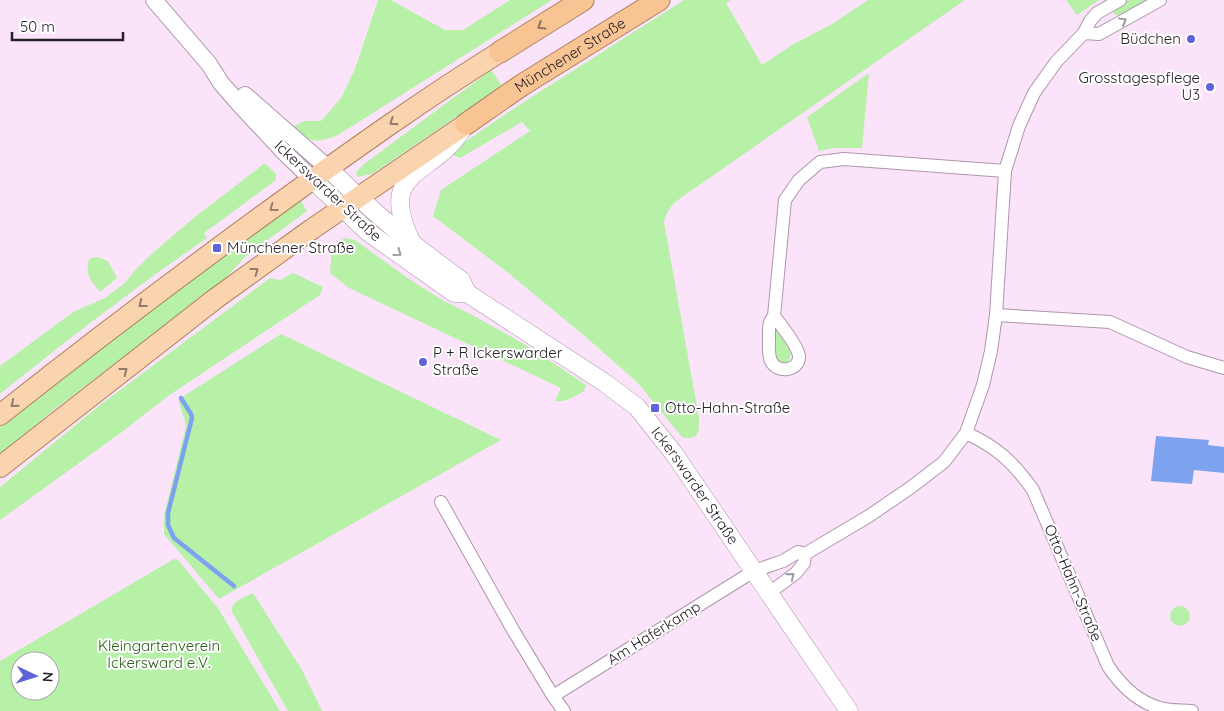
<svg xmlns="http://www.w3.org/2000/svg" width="1224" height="711" viewBox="0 0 1224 711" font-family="Quicksand,sans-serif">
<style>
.green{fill:#b7f1a8;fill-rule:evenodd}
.water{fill:#7da3ee}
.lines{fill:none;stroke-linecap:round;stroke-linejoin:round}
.stream{stroke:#7da3ee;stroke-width:4.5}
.minor-casing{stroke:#ad97ac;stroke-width:14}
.tertiary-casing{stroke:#ad97ac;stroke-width:18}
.secondary-casing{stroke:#ad97ac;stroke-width:19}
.primary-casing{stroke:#ae825d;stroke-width:22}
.trunk-casing{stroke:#ae825d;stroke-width:23}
.minor{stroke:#fff;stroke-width:12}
.tertiary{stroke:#fff;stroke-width:16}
.secondary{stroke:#fff;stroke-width:18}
.primary{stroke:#fad3af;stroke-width:20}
.trunk{stroke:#f8c494;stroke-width:21}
.oneway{stroke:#9e9b9e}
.oneway2{stroke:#90725e}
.oneway3{stroke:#917a6c}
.poi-dot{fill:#6062da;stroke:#fff;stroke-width:2}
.labels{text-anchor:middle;stroke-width:4;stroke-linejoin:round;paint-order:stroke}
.poi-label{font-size:15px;fill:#282028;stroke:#fff;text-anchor:start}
.street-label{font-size:15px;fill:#282028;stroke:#fff}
.park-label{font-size:15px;fill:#2a6019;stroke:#fff}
</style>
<rect width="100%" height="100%" fill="#fbe3fa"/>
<!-- green -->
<g class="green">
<path d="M378,0h13l54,30h18l47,-30h42l-214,135c-22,9 -29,7 -47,-7l13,-7h17l20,-23 14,-29z"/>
<path d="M684,0h48l-6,3 36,62 30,-20 40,-21 36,-24h97l-270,188c-14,10 -27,16 -31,34l35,196c0,14 1,23 -17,19l-44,-54 -51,-45 -80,-66 -74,-56 8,-26 89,-59 -8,-9 -62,36 -11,-5 67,-46z"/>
<polygon points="1066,0 1099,0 1077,15"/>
<polygon points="1127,0 1150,0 1120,16 1114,14 1113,11 1114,8"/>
<polygon points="491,70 502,86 372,174 357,177 356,172 364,164"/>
<polygon points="869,73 862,148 834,148 819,151 807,117"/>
<path d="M265,163l11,11v6l-72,53 3,5c-71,49 -140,102 -207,156v-28l73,-54 32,-14 20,-15 11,-14 20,-19 39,-33z"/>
<path d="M301,201l6,10 -62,46 -22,24 -168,128 -55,45v-27c98,-78 198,-155 301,-226z"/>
<path d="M346,238l9,2 54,39 35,22 32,16 55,31 55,37 -2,6c-9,5 -18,12 -29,10l6,-13 -212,-100 -19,-15 2,-27 9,-6z"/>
<path d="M97,257l11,4 9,17 -17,14c-10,-12 -15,-18 -11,-33z"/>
<polygon points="293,273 323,287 320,295 168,396 122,432 0,520 0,487 100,405 270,278 280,280"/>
<path d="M774,325h3l14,29 -3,9 -7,1c-10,-9 -7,-27 -7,-39z"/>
<path d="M281,334l220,106 -282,159 -55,-65v-19l22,-89c-1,-10 -7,-17 -7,-27z"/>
<path d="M174,559l4,1 40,48 62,103h-280v-50zM20,661h30v30h-30z"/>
<path d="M253,593l49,77 20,41h-34l-56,-99c-2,-11 12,-14 21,-19z"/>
<circle cx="1180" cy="616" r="10"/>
</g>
<!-- water -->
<polygon class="water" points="1156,436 1209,440 1208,445 1224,447 1224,473 1194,470 1192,484 1151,481"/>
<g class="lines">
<!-- stream -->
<polyline class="stream" points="181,398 191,414 192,418 168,513 168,525 174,538 234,586"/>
<!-- minor casing -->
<g class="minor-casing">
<g id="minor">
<polyline points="1084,33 1099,34 1160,0"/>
<polyline points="996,315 1110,322 1187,357 1224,368"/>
<path d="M774,316c7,9 24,30 25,40 1,15 -22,18 -28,5 -3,-6 -2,-16 -2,-23 0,-8 -1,-16 5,-22l11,-116 14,-20 21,-18 24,-3 161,12"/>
<path d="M966,433c31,14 48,30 67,57l75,176c12,18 30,36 52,42 10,3 22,2 32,3"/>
<polyline points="441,502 513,630 553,696"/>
<polyline points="769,593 796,573 804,563 805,554"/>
<polyline points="564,711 553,696 754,571 783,561 798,552 805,554 869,516 910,488 944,462 966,433 983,385 991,351 996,315 1005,171 1019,126 1034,93 1056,62 1084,33 1090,21 1097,13 1120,0"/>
</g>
</g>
<!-- tertiary casing -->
<g class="tertiary-casing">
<g id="tertiary">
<polyline points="154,0 209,64 221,83 241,106 285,153 312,179"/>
<polyline points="245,95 328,168"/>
</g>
</g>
<!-- secondary casing -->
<g class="secondary-casing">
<g id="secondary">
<path id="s1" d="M328,168c41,41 85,78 133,112l6,13 138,90 32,24 38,48 174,256"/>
<polyline points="312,179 368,232 454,293 467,293"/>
<path d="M411,241c-34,-73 19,-63 50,-110"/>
</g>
</g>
<!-- primary casing -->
<g class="primary-casing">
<g id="primary">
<path d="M0,415c92,-73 186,-144 281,-213 72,-52 143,-103 219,-150"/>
<polyline points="0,467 215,299 312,229 466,124"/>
</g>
</g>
<!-- trunk casing -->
<g class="trunk-casing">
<g id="trunk">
<polyline points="500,52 583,0"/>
<path id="s2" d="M466,124l56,-39 137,-85"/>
</g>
</g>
<!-- minor -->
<use href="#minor" class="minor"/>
<!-- tertiary -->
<use href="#tertiary" class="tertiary"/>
<!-- secondary -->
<use href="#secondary" class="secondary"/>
<!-- primary -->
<use href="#primary" class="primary"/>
<!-- trunk -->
<use href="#trunk" class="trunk"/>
</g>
<!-- one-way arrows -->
<defs><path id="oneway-chevron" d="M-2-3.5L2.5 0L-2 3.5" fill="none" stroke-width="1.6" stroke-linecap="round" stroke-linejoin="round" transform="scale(1.25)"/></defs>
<g class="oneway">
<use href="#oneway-chevron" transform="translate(1123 21) rotate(-29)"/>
<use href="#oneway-chevron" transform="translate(398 253) rotate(36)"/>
<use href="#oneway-chevron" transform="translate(791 576) rotate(-39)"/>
</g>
<use class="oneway2" href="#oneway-chevron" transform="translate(541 26) rotate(148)"/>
<g class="oneway3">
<use href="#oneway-chevron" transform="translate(393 122) rotate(146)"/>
<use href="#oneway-chevron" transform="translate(273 208) rotate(144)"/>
<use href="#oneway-chevron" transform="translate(255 271) rotate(-36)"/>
<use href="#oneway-chevron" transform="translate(142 304) rotate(142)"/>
<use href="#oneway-chevron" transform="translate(124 371) rotate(-38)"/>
<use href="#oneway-chevron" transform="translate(14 404) rotate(141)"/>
</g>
<!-- markers -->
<g class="poi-dot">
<circle cx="1191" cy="39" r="5"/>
<circle cx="1210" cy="87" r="5"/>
<rect x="212" y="243" width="10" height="10" rx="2.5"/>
<circle cx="423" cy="362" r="5"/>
<rect x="650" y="403" width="10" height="10" rx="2.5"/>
</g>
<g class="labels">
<!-- poi labels -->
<g class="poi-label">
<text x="1181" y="44" text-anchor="end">Büdchen</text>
<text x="1200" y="83" text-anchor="end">Grosstagespflege<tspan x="1200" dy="17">U3</tspan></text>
<text x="227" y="253">Münchener Straße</text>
<text x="433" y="358">P + R Ickerswarder<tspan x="433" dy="17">Straße</tspan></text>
<text x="665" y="413">Otto-Hahn-Straße</text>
</g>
<!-- street labels -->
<g class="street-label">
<text dy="5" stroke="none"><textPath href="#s2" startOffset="125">Münchener Straße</textPath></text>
<text transform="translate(328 191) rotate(43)" y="5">Ickerswarder Straße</text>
<text dy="5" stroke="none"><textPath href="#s1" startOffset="491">Ickerswarder Straße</textPath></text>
<text transform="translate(1073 583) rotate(67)" y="5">Otto-Hahn-Straße</text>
<text transform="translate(654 633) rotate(-32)" y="5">Am Haferkamp</text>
</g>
<!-- park labels -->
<g class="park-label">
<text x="159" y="651">Kleingartenverein<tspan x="159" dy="17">Ickersward e.V.</tspan></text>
</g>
</g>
<!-- north arrow -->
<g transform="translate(35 676) rotate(94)"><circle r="24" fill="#ffffff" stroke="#a9a6a9"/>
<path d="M0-4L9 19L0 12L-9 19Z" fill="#6062da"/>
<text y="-8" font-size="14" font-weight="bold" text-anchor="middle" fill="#282028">N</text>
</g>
<!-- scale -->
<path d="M12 32v8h111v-8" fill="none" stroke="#282028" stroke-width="2.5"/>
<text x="20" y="32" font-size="15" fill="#282028" stroke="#ffffff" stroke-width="4" paint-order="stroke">50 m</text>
</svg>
